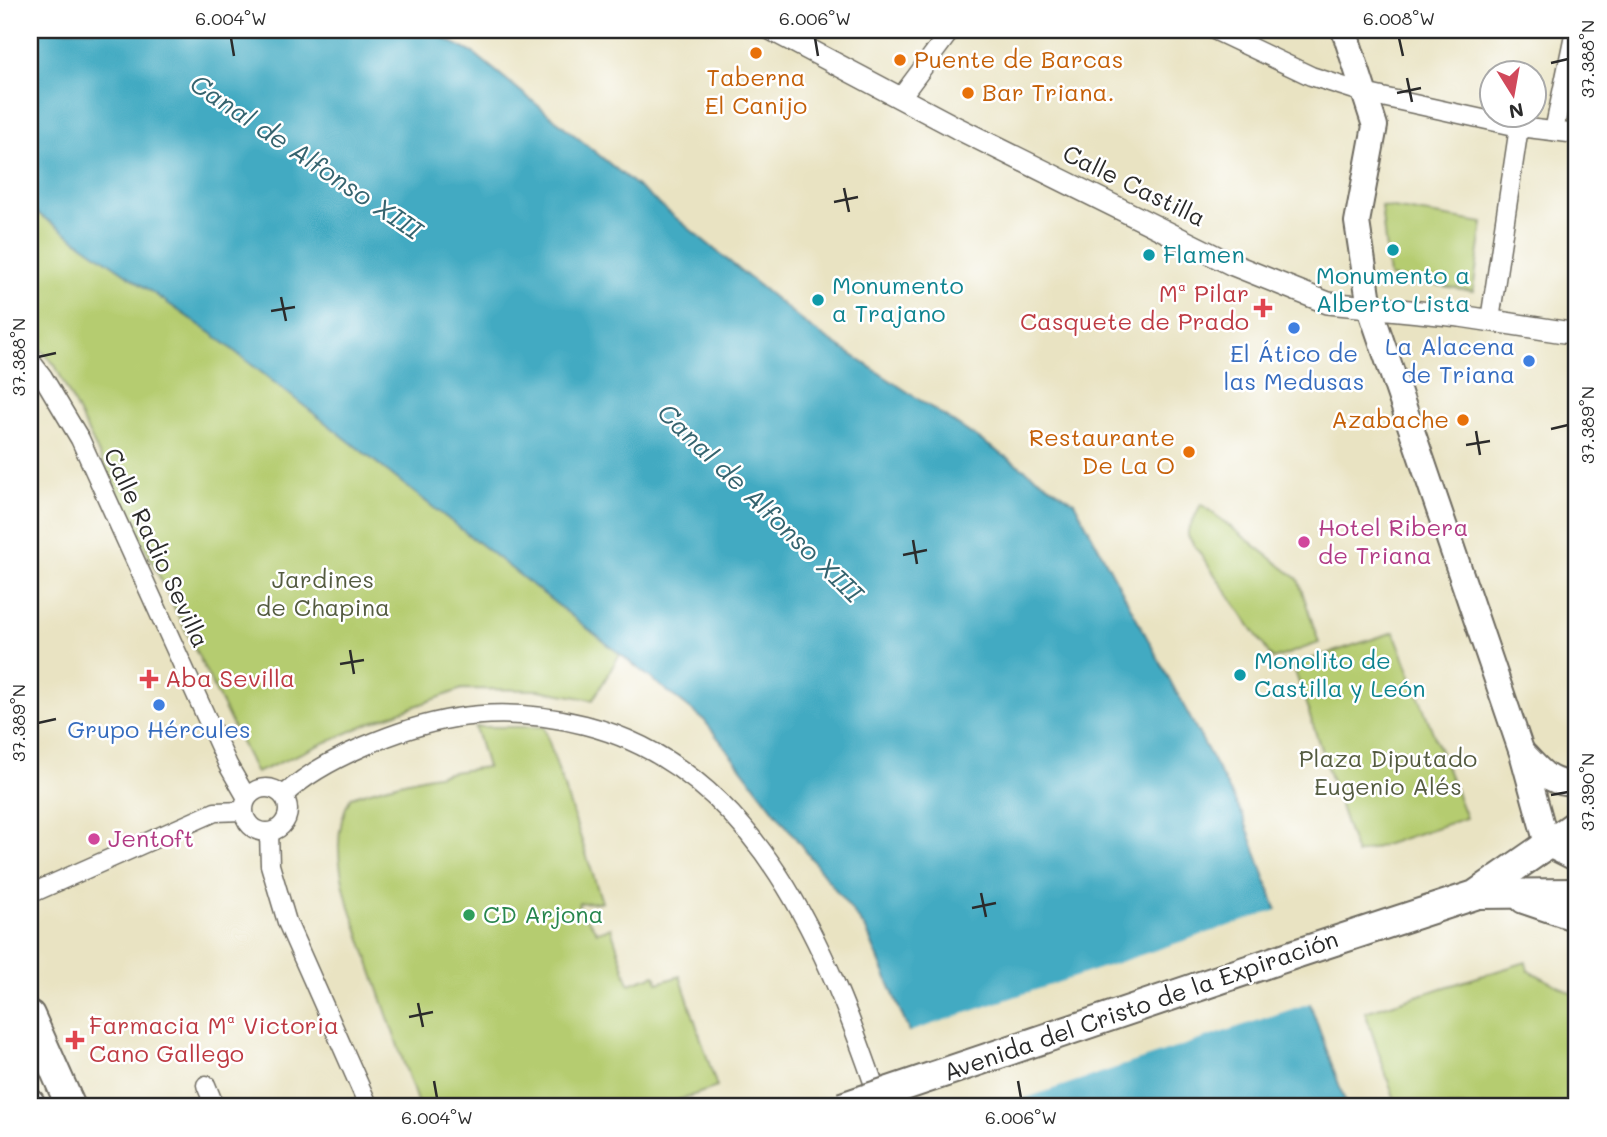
<svg xmlns="http://www.w3.org/2000/svg" width="1607" height="1137" viewBox="0 0 1607 1137" font-family="Mali,sans-serif">
<style>
.green{fill:#b5cc70;stroke:#707c4e;stroke-width:2}
.water{fill:#42aac2;stroke:#366a76;stroke-width:2}
.pier{fill:#e9e3c2}
.lines{fill:none;stroke-linecap:round;stroke-linejoin:round}
.minor-casing{stroke:#6e6b60;stroke-width:21}
.tertiary-casing{stroke:#6e6b60;stroke-width:24}
.secondary-casing{stroke:#6e6b60;stroke-width:28}
.primary-casing{stroke:#6e6b60;stroke-width:32}
.minor{stroke:#fff;stroke-width:18}
.tertiary{stroke:#fff;stroke-width:21}
.secondary{stroke:#fff;stroke-width:24}
.primary{stroke:#fff;stroke-width:28}
.primary-bridge-casing{stroke:#6e6b60;stroke-width:32;stroke-linecap:butt}
.primary-bridge{stroke:#fff;stroke-width:28}
.ticks{fill:none;stroke:#2b2b2b;stroke-width:2.5}
.food-dot{fill:#e8710a;stroke:#fff;stroke-width:2.5}
.culture-dot{fill:#0f9aa8;stroke:#fff;stroke-width:2.5}
.health-dot{fill:#e0444e;stroke:#fff;stroke-width:2.5}
.shop-dot{fill:#3f7fe0;stroke:#fff;stroke-width:2.5}
.hotel-dot{fill:#d1479c;stroke:#fff;stroke-width:2.5}
.leisure-dot{fill:#2e9e5b;stroke:#fff;stroke-width:2.5}
.labels{text-anchor:middle;stroke-width:5;stroke-linejoin:round;paint-order:stroke}
.food-label{font-size:24px;fill:#c56008;stroke:#fff;text-anchor:start}
.street-label{font-size:24px;fill:#2b2b2b;stroke:#fff}
.culture-label{font-size:24px;fill:#0d838f;stroke:#fff;text-anchor:start}
.health-label{font-size:24px;fill:#be3a42;stroke:#fff;text-anchor:start}
.shop-label{font-size:24px;fill:#366cbe;stroke:#fff}
.hotel-label{font-size:24px;fill:#b23c85;stroke:#fff;text-anchor:start}
.park-label{font-size:24px;fill:#545b40;stroke:#fff}
.leisure-label{font-size:24px;fill:#27864d;stroke:#fff;text-anchor:start}
.water-label{font-size:26px;font-style:italic;fill:#35646f;stroke:#fff}
.neatline{fill:none;stroke:#2b2b2b;stroke-width:2.5}
.ticks-label{font-size:18px;text-anchor:middle;fill:#2b2b2b}
</style>
<rect width="100%" height="100%" fill="#fff"/>
<filter id="ink" filterUnits="userSpaceOnUse"><feTurbulence type="fractalNoise" baseFrequency=".0143" numOctaves="2"/><feDisplacementMap in="SourceGraphic" scale="14" xChannelSelector="R" yChannelSelector="G"/><feConvolveMatrix kernelMatrix="1 2 1 2 8 2 1 2 1" color-interpolation-filters="sRGB"/></filter>
<filter id="wash" filterUnits="userSpaceOnUse"><feTurbulence type="fractalNoise" baseFrequency=".00686" numOctaves="4" result="noise"/><feDisplacementMap in="SourceGraphic" scale="28" xChannelSelector="R" yChannelSelector="G"/><feGaussianBlur stdDeviation="1.57" result="paint"/><feColorMatrix in="noise" values="0 0 0 0 0 0 0 0 0 0 0 0 0 0 0 0 0 1.4 0 .05"/><feComposite in="paint" operator="in"/></filter>
<g filter="url(#wash)">
<rect width="100%" height="100%" fill="#e9e3c2"/>
<!-- green -->
<g class="green">
<polygon points="1381,206 1483,223 1473,291 1389,277"/>
<polygon points="30,208 214,335 620,654 593,700 539,690 462,689 372,722 256,773 55,365 30,338"/>
<polygon points="1201,504 1298,579 1319,643 1273,659 1188,536 1188,531"/>
<polygon points="1394,632 1466,818 1356,854 1293,665"/>
<path d="M475,727h69l58,175 -23,1 -1,2 19,27 14,-4 18,56 26,-9 3,8 22,-7 37,111 -59,20h-239l-72,-208c-9,-34 -14,-70 4,-102 45,-15 89,-24 136,-30z"/>
<polygon points="1526,962 1528,970 1577,996 1577,1107 1397,1107 1365,1012"/>
</g>
<!-- water -->
<polygon class="water" points="30,30 428,30 475,54 811,328 1074,502 1243,816 1347,1107 934,1107 920,1058 866,929 704,720 214,335 30,208"/>
<!-- pier -->
<polygon class="pier" points="1280,909 1313,1002 999,1107 930,1107 917,1059 906,1033"/>
</g>
<g filter="url(#ink)">
<g class="lines">
<!-- minor casing -->
<g class="minor-casing">
<g id="minor">
<polyline points="1214,30 1311,76 1364,93 1519,127 1577,134"/>
<polyline points="901,97 951,30"/>
<polyline points="1554,131 1575,30"/>
<polyline points="1490,320 1519,127"/>
<polyline points="30,360 43,377 80,439 228,765 247,798"/>
<circle cx="266" cy="810" r="22"/>
<path d="M283,796c38,-37 119,-69 172,-78 44,-7 86,-4 130,7 173,44 244,228 296,380"/>
<polyline points="269,833 270,865 287,922 369,1107"/>
<polyline points="30,894 215,812 243,811"/>
<polyline points="206,1085 215,1107"/>
</g>
</g>
<!-- tertiary casing -->
<g class="tertiary-casing">
<polyline id="tertiary" points="772,30 957,128 1231,264 1328,303 1460,316 1577,334"/>
</g>
<!-- secondary casing -->
<g class="secondary-casing">
<g id="secondary">
<polyline points="1344,30 1375,126 1357,222 1370,308 1522,753 1547,844 1577,859"/>
<path d="M1523,753c19,19 25,31 54,31"/>
</g>
</g>
<!-- primary casing -->
<g class="primary-casing">
<g id="primary">
<polyline points="1478,894 1577,893"/>
<polyline points="1524,899 1577,917"/>
<polyline points="1295,954 1475,895 1577,824"/>
<polyline points="30,1015 71,1107"/>
<polyline points="30,1103 31,1107"/>
</g>
</g>
<!-- minor -->
<use href="#minor" class="minor"/>
<!-- tertiary -->
<use href="#tertiary" class="tertiary"/>
<!-- secondary -->
<use href="#secondary" class="secondary"/>
<!-- primary -->
<use href="#primary" class="primary"/>
<!-- primary-bridge casing -->
<g class="primary-bridge-casing">
<polyline id="primary-bridge" points="842,1107 1295,954"/>
</g>
<!-- primary-bridge -->
<use href="#primary-bridge" class="primary-bridge"/>
</g>
</g>
<!-- ticks -->
<path class="ticks" d="M231,38l3,18M815,38l3,18M1399,38l4,18M1551,63l17,-4M1407,78l5,24M1397,93l24,-5M844,188l5,24M834,202l24,-5M281,297l5,24M271,311l24,-4M38,357l18,-4M1551,429l17,-4M1476,431l4,24M1466,445l24,-4M913,540l4,24M903,555l24,-5M350,650l4,24M340,664l24,-4M38,723l18,-4M1551,795l17,-3M981,893l5,24M972,908l24,-5M418,1003l5,24M409,1017l24,-5M434,1081l3,17M1018,1081l3,17"/>
<!-- markers -->
<g class="food-dot">
<circle cx="756" cy="53" r="7"/>
<circle cx="900" cy="60" r="7"/>
<circle cx="968" cy="93" r="7"/>
<circle cx="1463" cy="420" r="7"/>
<circle cx="1189" cy="452" r="7"/>
</g>
<g class="culture-dot">
<circle cx="1393" cy="250" r="7"/>
<circle cx="1149" cy="255" r="7"/>
<circle cx="818" cy="300" r="7"/>
<circle cx="1240" cy="675" r="7"/>
</g>
<g class="health-dot">
<path d="M1259.5 297.5h7v7h7v7h-7v7h-7v-7h-7v-7h7z"/>
<path d="M145.5 668.5h7v7h7v7h-7v7h-7v-7h-7v-7h7z"/>
<path d="M71.5 1029.5h7v7h7v7h-7v7h-7v-7h-7v-7h7z"/>
</g>
<g class="shop-dot">
<circle cx="1294" cy="328" r="7"/>
<circle cx="1529" cy="361" r="7"/>
<circle cx="159" cy="705" r="7"/>
</g>
<g class="hotel-dot">
<circle cx="1304" cy="542" r="7"/>
<circle cx="94" cy="839" r="7"/>
</g>
<circle class="leisure-dot" cx="469" cy="915" r="7"/>
<g class="labels">
<!-- food labels -->
<g class="food-label">
<text x="914" y="68">Puente de Barcas</text>
<text x="756" y="86" text-anchor="middle">Taberna<tspan x="756" dy="28">El Canijo</tspan></text>
<text x="982" y="101">Bar Triana.</text>
<text x="1449" y="428" text-anchor="end">Azabache</text>
<text x="1175" y="446" text-anchor="end">Restaurante<tspan x="1175" dy="28">De La O</tspan></text>
</g>
<!-- street labels -->
<g class="street-label">
<text transform="translate(1134 186) rotate(26)" y="8">Calle Castilla</text>
<text transform="translate(156 548) rotate(65)" y="8">Calle Radio Sevilla</text>
<text transform="translate(1141 1006) rotate(-19)" y="8">Avenida del Cristo de la Expiración</text>
</g>
<!-- culture labels -->
<g class="culture-label">
<text x="1163" y="263">Flamen</text>
<text x="1393" y="284" text-anchor="middle">Monumento a<tspan x="1393" dy="28">Alberto Lista</tspan></text>
<text x="832" y="294">Monumento<tspan x="832" dy="28">a Trajano</tspan></text>
<text x="1254" y="669">Monolito de<tspan x="1254" dy="28">Castilla y León</tspan></text>
</g>
<!-- health labels -->
<g class="health-label">
<text x="1249" y="302" text-anchor="end">Mª Pilar<tspan x="1249" dy="28">Casquete de Prado</tspan></text>
<text x="165" y="687">Aba Sevilla</text>
<text x="89" y="1034">Farmacia Mª Victoria<tspan x="89" dy="28">Cano Gallego</tspan></text>
</g>
<!-- shop labels -->
<g class="shop-label">
<text x="1515" y="355" text-anchor="end">La Alacena<tspan x="1515" dy="28">de Triana</tspan></text>
<text x="1294" y="362">El Ático de<tspan x="1294" dy="28">las Medusas</tspan></text>
<text x="159" y="738">Grupo Hércules</text>
</g>
<!-- hotel labels -->
<g class="hotel-label">
<text x="1318" y="536">Hotel Ribera<tspan x="1318" dy="28">de Triana</tspan></text>
<text x="108" y="847">Jentoft</text>
</g>
<!-- park labels -->
<g class="park-label">
<text x="323" y="588">Jardines<tspan x="323" dy="28">de Chapina</tspan></text>
<text x="1388" y="767">Plaza Diputado<tspan x="1388" dy="28">Eugenio Alés</tspan></text>
</g>
<!-- leisure labels -->
<g class="leisure-label">
<text x="483" y="923">CD Arjona</text>
</g>
<!-- water labels -->
<g class="water-label">
<text transform="translate(306 157) rotate(34)" y="9">Canal de Alfonso XIII</text>
<text transform="translate(760 503) rotate(44)" y="9">Canal de Alfonso XIII</text>
</g>
</g>
<!-- margin -->
<rect width="1607" height="1137" fill="none" stroke="#fff" stroke-width="77"/>
<!-- north arrow -->
<g transform="translate(1513 94) rotate(169)"><circle r="33" fill="#ffffff" stroke="#aaaaaa" stroke-width="2"/>
<path d="M0-5L12 26L0 18L-12 26Z" fill="#d1495b"/>
<text y="-10" font-size="19" font-weight="bold" text-anchor="middle" fill="#2b2b2b">N</text>
</g>
<rect x="38" y="38" width="1530" height="1060" class="neatline"/>
<g class="ticks-label">
<text x="231" y="25">6.004°W</text>
<text x="815" y="25">6.006°W</text>
<text x="1399" y="25">6.008°W</text>
<text transform="translate(1588 59) rotate(-90)" y="6">37.388°N</text>
<text transform="translate(19 357) rotate(-90)" y="6">37.388°N</text>
<text transform="translate(1588 425) rotate(-90)" y="6">37.389°N</text>
<text transform="translate(19 723) rotate(-90)" y="6">37.389°N</text>
<text transform="translate(1588 792) rotate(-90)" y="6">37.390°N</text>
<text x="437" y="1124">6.004°W</text>
<text x="1021" y="1124">6.006°W</text>
</g>
</svg>
